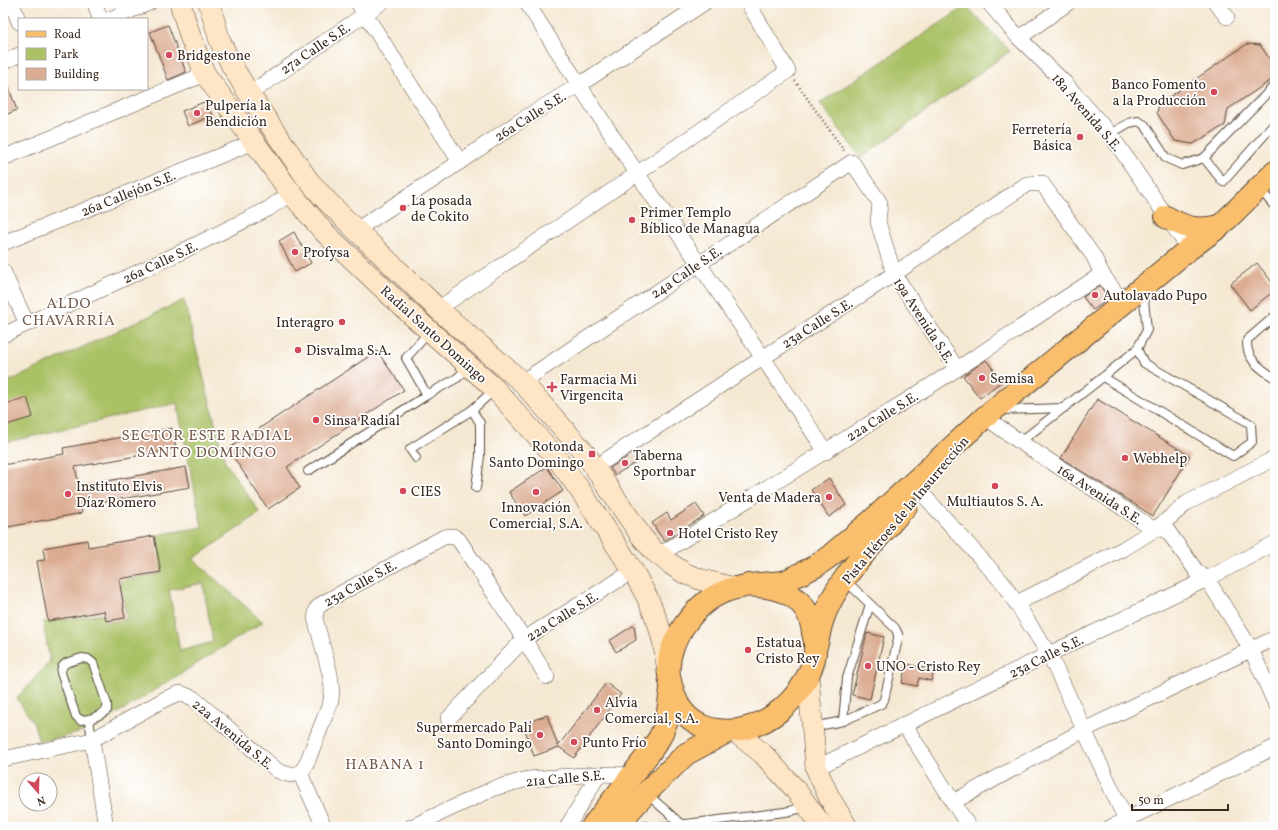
<svg xmlns="http://www.w3.org/2000/svg" width="1278" height="830" viewBox="0 0 1278 830" font-family="Vollkorn,serif">
<style>
.green{fill:#aac166;stroke:#727642;fill-rule:evenodd}
.building{fill:#dcac92}
.lines{fill:none;stroke-linecap:round;stroke-linejoin:round}
.service-casing{stroke:#574639;stroke-width:10}
.minor-casing{stroke:#574639;stroke-width:16}
.secondary-casing{stroke:#574639;stroke-width:22}
.primary-casing{stroke:#574639;stroke-width:24}
.path{stroke:#574639;stroke-width:2.5;stroke-dasharray:1 3;stroke-linecap:butt}
.service{stroke:#fff;stroke-width:8}
.minor{stroke:#fff;stroke-width:15}
.secondary{stroke:#fde5c5;stroke-width:21}
.primary{stroke:#f9bf6d;stroke-width:22}
.poi-dot{fill:#d1495b;stroke:#fff;stroke-width:1.5}
.labels{text-anchor:middle;stroke-width:3.5;stroke-linejoin:round;paint-order:stroke}
.street-label{font-size:14px;fill:#3b2a1e;stroke:#fff}
.poi-label{font-size:14px;fill:#3b2a1e;stroke:#fff;text-anchor:start}
.neighbourhood-label{font-size:15px;letter-spacing:1px;fill:#735847;stroke:#fff}
</style>
<rect width="100%" height="100%" fill="#fff"/>
<filter id="ink" filterUnits="userSpaceOnUse"><feTurbulence type="fractalNoise" baseFrequency=".025" numOctaves="2"/><feDisplacementMap in="SourceGraphic" scale="8" xChannelSelector="R" yChannelSelector="G"/><feConvolveMatrix kernelMatrix="1 2 1 2 8 2 1 2 1" color-interpolation-filters="sRGB"/></filter>
<filter id="wash" filterUnits="userSpaceOnUse"><feTurbulence type="fractalNoise" baseFrequency=".012" numOctaves="4" result="noise"/><feDisplacementMap in="SourceGraphic" scale="16" xChannelSelector="R" yChannelSelector="G"/><feGaussianBlur stdDeviation="0.9" result="paint"/><feColorMatrix in="noise" values="0 0 0 0 0 0 0 0 0 0 0 0 0 0 0 0 0 1.4 0 .05"/><feComposite in="paint" operator="in"/></filter>
<g filter="url(#wash)">
<rect width="100%" height="100%" fill="#f5e8d2"/>
<!-- green -->
<g class="green">
<polygon points="966,6 1010,51 861,158 820,103"/>
<path d="M184,300l41,162 35,51 -67,46 70,63 -172,108 -52,12 -5,-18 -17,-26 33,-37 -7,-39 61,-8 1,9 22,-4 -7,-38 42,-8 -5,-38 45,-8 -25,-124 -174,40v-59zM203,583l10,59 -33,9 -11,-61z"/>
</g>
<g id="blocks">
<!-- building -->
<g class="building">
<polygon points="168,25 186,72 168,80 150,32"/>
<polygon points="1247,44 1260,45 1275,67 1270,81 1228,109 1225,125 1193,144 1175,141 1157,113 1159,104"/>
<polygon points="3,75 4,75 17,110 3,116"/>
<polygon points="204,102 213,115 188,126 182,111"/>
<polygon points="294,232 311,263 295,272 279,241"/>
<polygon points="1257,263 1275,286 1275,290 1250,310 1230,284"/>
<polygon points="1100,286 1109,299 1093,310 1083,297"/>
<polygon points="377,351 404,390 287,467 300,488 268,509 228,449"/>
<polygon points="986,360 1002,381 980,398 963,376"/>
<polygon points="27,397 33,417 3,426 3,405"/>
<polygon points="1097,399 1190,456 1153,516 1061,458"/>
<polygon points="172,428 176,449 75,467 79,486 186,467 190,487 81,506 82,513 3,528 3,465 64,454 63,448"/>
<polygon points="635,452 640,460 615,475 610,468"/>
<polygon points="547,467 563,491 525,516 509,492"/>
<polygon points="829,478 846,505 829,517 811,490"/>
<polygon points="696,504 704,516 664,541 652,523 667,513 671,520"/>
<polygon points="154,536 161,572 119,579 124,608 123,608 125,618 106,621 104,611 48,621 37,561 45,560 43,548 87,540 88,547"/>
<polygon points="634,625 636,640 616,652 609,641"/>
<polygon points="867,633 884,637 870,699 852,695"/>
<polygon points="906,664 934,670 931,681 919,678 917,686 902,683"/>
<polygon points="606,683 621,694 574,758 559,747 534,756 523,724 547,715 558,746"/>
</g>
</g>
</g>
<g filter="url(#ink)">
<use href="#blocks" fill-opacity="0" stroke="#574639" stroke-width="1"/>
<g class="lines">
<!-- service casing -->
<g class="service-casing">
<g id="service">
<polyline points="1110,134 1129,123 1138,121 1145,125 1166,158 1182,165 1204,158 1275,85"/>
<polyline points="1204,158 1223,182 1275,123"/>
<polyline points="1260,189 1275,207"/>
<path d="M1275,316l-28,24c0,3 0,7 1,10 2,11 17,22 27,28"/>
<polyline points="1103,377 1233,456 1252,442 1251,424 1144,363 1137,349"/>
<polyline points="427,395 406,358 430,331"/>
<polyline points="472,410 480,423 480,456 476,488"/>
<polyline points="1002,410 1064,408"/>
<polyline points="1020,442 1103,377 1137,349 1147,330 1143,290"/>
<polyline points="416,458 410,449 472,410 494,390"/>
<polyline points="308,471 427,395 457,378 470,366"/>
<path d="M82,658l6,1 5,4 14,41v6c-8,6 -18,10 -27,10l-4,-4 -15,-43 1,-6 4,-4z"/>
<polyline points="89,719 92,740"/>
<polyline points="843,721 847,678 870,604"/>
<polyline points="813,727 843,721 881,704 884,700 898,639 898,634 895,628 845,580"/>
<polyline points="647,794 681,824"/>
<polyline points="623,822 650,827"/>
<polyline points="660,827 785,812 807,807"/>
</g>
</g>
<!-- minor casing -->
<g class="minor-casing">
<g id="minor">
<polyline points="12,3 19,22"/>
<polyline points="95,3 100,19"/>
<polyline points="358,3 460,162"/>
<path d="M527,3c36,57 72,114 110,170 63,93 127,185 189,279"/>
<polyline points="989,3 1019,38 1065,83 1110,134 1189,249"/>
<polyline points="1216,3 1227,17"/>
<polyline points="110,19 149,3"/>
<polyline points="1019,38 1068,3"/>
<polyline points="3,62 19,55"/>
<polyline points="249,94 381,3"/>
<polyline points="3,158 205,74"/>
<polyline points="356,230 436,178 520,121 579,85 704,3"/>
<polyline points="3,243 254,142"/>
<polyline points="3,271 27,324"/>
<polyline points="438,309 788,71 748,3"/>
<polyline points="3,335 177,254 268,209 291,193"/>
<polyline points="522,382 852,162 880,203 878,222 894,274 957,369"/>
<polyline points="985,417 1020,442 1123,508 1150,527 1167,530 1197,572 1207,579 1251,649 1275,703"/>
<polyline points="606,460 764,357 894,274 1027,184 1042,183 1094,257 1102,274 1123,303"/>
<polyline points="920,491 1003,583 1049,654 1126,820"/>
<polyline points="659,555 957,369 1102,274"/>
<polyline points="1017,603 1123,549 1157,528 1187,503 1275,458"/>
<polyline points="448,719 524,639 633,571"/>
<polyline points="904,724 969,827"/>
<polyline points="92,740 106,827"/>
<polyline points="3,759 92,740 165,699 180,693 193,698 278,771 290,775 300,773"/>
<polyline points="816,768 1049,654 1207,579 1275,543"/>
<polyline points="300,773 306,765 331,701 332,689 330,674 315,618 317,608 323,603 444,537 453,536 459,540 524,639 547,677"/>
<polyline points="300,773 324,827"/>
<polyline points="953,802 1084,730 1275,638"/>
<polyline points="411,827 495,788 528,779 599,774 632,775"/>
<polyline points="567,827 599,774"/>
<polyline points="1111,827 1275,747"/>
</g>
</g>
<!-- secondary casing -->
<g class="secondary-casing">
<g id="secondary">
<polyline points="180,3 190,36 205,74 291,193 323,231 407,311 495,389 556,457 580,490 633,571 648,599 658,623 663,641 668,671"/>
<polyline points="209,3 220,41 231,64 249,94 308,180 326,200 356,230 438,309 522,382 584,452 642,537 654,551 669,563 684,573 702,580 734,588"/>
<polyline points="808,676 816,768 829,797 847,827"/>
<polyline points="734,731 763,754 795,789 823,827"/>
</g>
</g>
<!-- primary casing -->
<g class="primary-casing">
<g id="primary">
<path d="M1166,217c22,12 29,14 54,9"/>
<polyline points="749,585 784,582 816,566 830,556 869,523 985,417 1189,249 1220,226 1275,172"/>
<path d="M749,585c14,1 29,3 41,10 14,8 21,22 23,37 2,8 3,19 1,27 -11,41 -53,77 -97,71 -6,-1 -12,-2 -17,-5 -14,-7 -23,-19 -27,-34 -2,-5 -3,-10 -4,-15 -4,-33 26,-74 57,-85 7,-3 16,-4 23,-6z"/>
<path d="M817,643c2,-8 3,-17 6,-24 12,-38 57,-83 83,-113"/>
<polyline points="592,827 650,752 660,737 667,720 671,689"/>
<polyline points="615,827 646,793 686,754 727,732"/>
</g>
</g>
<!-- path -->
<polyline class="path" points="795,81 845,152"/>
<!-- service -->
<use href="#service" class="service"/>
<!-- minor -->
<use href="#minor" class="minor"/>
<!-- secondary -->
<use href="#secondary" class="secondary"/>
<!-- primary -->
<use href="#primary" class="primary"/>
</g>
</g>
<!-- markers -->
<g class="poi-dot">
<circle cx="169" cy="55" r="4"/>
<circle cx="1214" cy="92" r="4"/>
<circle cx="197" cy="113" r="4"/>
<circle cx="1080" cy="137" r="4"/>
<circle cx="403" cy="208" r="4"/>
<circle cx="632" cy="220" r="4"/>
<circle cx="295" cy="252" r="4"/>
<circle cx="1095" cy="295" r="4"/>
<circle cx="342" cy="322" r="4"/>
<circle cx="298" cy="350" r="4"/>
<circle cx="982" cy="378" r="4"/>
<path d="M550 381h4v4h4v4h-4v4h-4v-4h-4v-4h4z"/>
<circle cx="316" cy="420" r="4"/>
<rect x="588" y="450" width="8" height="8" rx="2"/>
<circle cx="1125" cy="458" r="4"/>
<circle cx="625" cy="463" r="4"/>
<circle cx="995" cy="486" r="4"/>
<circle cx="403" cy="491" r="4"/>
<circle cx="536" cy="492" r="4"/>
<circle cx="68" cy="494" r="4"/>
<circle cx="829" cy="497" r="4"/>
<circle cx="670" cy="533" r="4"/>
<circle cx="748" cy="650" r="4"/>
<circle cx="868" cy="666" r="4"/>
<circle cx="597" cy="710" r="4"/>
<circle cx="540" cy="735" r="4"/>
<circle cx="574" cy="742" r="4"/>
</g>
<g class="labels">
<!-- street labels -->
<g class="street-label">
<text transform="translate(315 48) rotate(-34)" y="5">27a Calle S.E.</text>
<text transform="translate(1087 112) rotate(49)" y="5">18a Avenida S.E.</text>
<text transform="translate(530 116) rotate(-32)" y="5">26a Calle S.E.</text>
<text transform="translate(128 193) rotate(-22)" y="5">26a Callejón S.E.</text>
<text transform="translate(160 262) rotate(-25)" y="5">26a Calle S.E.</text>
<text transform="translate(686 272) rotate(-34)" y="5">24a Calle S.E.</text>
<text transform="translate(924 320) rotate(57)" y="5">19a Avenida S.E.</text>
<text transform="translate(817 323) rotate(-32)" y="5">23a Calle S.E.</text>
<text transform="translate(434 334) rotate(42)" y="5">Radial Santo Domingo</text>
<text transform="translate(882 416) rotate(-32)" y="5">22a Calle S.E.</text>
<text transform="translate(1100 494) rotate(33)" y="5">16a Avenida S.E.</text>
<text transform="translate(905 510) rotate(-50)" y="5">Pista Héroes de la Insurrección</text>
<text transform="translate(360 583) rotate(-29)" y="5">23a Calle S.E.</text>
<text transform="translate(562 616) rotate(-32)" y="5">22a Calle S.E.</text>
<text transform="translate(1046 656) rotate(-26)" y="5">23a Calle S.E.</text>
<text transform="translate(233 734) rotate(40)" y="5">22a Avenida S.E.</text>
<text transform="translate(565 778) rotate(-5)" y="5">21a Calle S.E.</text>
</g>
<!-- poi labels -->
<g class="poi-label">
<text x="177" y="60">Bridgestone</text>
<text x="1206" y="89" text-anchor="end">Banco Fomento<tspan x="1206" dy="16">a la Producción</tspan></text>
<text x="205" y="110">Pulpería la<tspan x="205" dy="16">Bendición</tspan></text>
<text x="1072" y="134" text-anchor="end">Ferretería<tspan x="1072" dy="16">Básica</tspan></text>
<text x="411" y="205">La posada<tspan x="411" dy="16">de Cokito</tspan></text>
<text x="640" y="217">Primer Templo<tspan x="640" dy="16">Bíblico de Managua</tspan></text>
<text x="303" y="257">Profysa</text>
<text x="1103" y="300">Autolavado Pupo</text>
<text x="334" y="327" text-anchor="end">Interagro</text>
<text x="306" y="355">Disvalma S.A.</text>
<text x="990" y="383">Semisa</text>
<text x="560" y="384">Farmacia Mi<tspan x="560" dy="16">Virgencita</tspan></text>
<text x="324" y="425">Sinsa Radial</text>
<text x="584" y="451" text-anchor="end">Rotonda<tspan x="584" dy="16">Santo Domingo</tspan></text>
<text x="633" y="460">Taberna<tspan x="633" dy="16">Sportnbar</tspan></text>
<text x="1133" y="463">Webhelp</text>
<text x="76" y="491">Instituto Elvis<tspan x="76" dy="16">Díaz Romero</tspan></text>
<text x="411" y="496">CIES</text>
<text x="821" y="502" text-anchor="end">Venta de Madera</text>
<text x="995" y="506" text-anchor="middle">Multiautos S. A.</text>
<text x="536" y="512" text-anchor="middle">Innovación<tspan x="536" dy="16">Comercial, S.A.</tspan></text>
<text x="678" y="538">Hotel Cristo Rey</text>
<text x="756" y="647">Estatua<tspan x="756" dy="16">Cristo Rey</tspan></text>
<text x="876" y="671">UNO - Cristo Rey</text>
<text x="605" y="707">Alvia<tspan x="605" dy="16">Comercial, S.A.</tspan></text>
<text x="532" y="732" text-anchor="end">Supermercado Palí<tspan x="532" dy="16">Santo Domingo</tspan></text>
<text x="582" y="747">Punto Frío</text>
</g>
<!-- neighbourhood labels -->
<g class="neighbourhood-label">
<text x="69" y="308">ALDO<tspan x="69" dy="17">CHAVARRÍA</tspan></text>
<text x="207" y="440">SECTOR ESTE RADIAL<tspan x="207" dy="17">SANTO DOMINGO</tspan></text>
<text x="385" y="769">HABANA 1</text>
</g>
</g>
<!-- margin -->
<rect width="1278" height="830" fill="none" stroke="#fff" stroke-width="16"/>
<!-- legend -->
<rect x="18" y="18" width="130" height="72" fill="#ffffff" stroke="#b1aaa5"/>
<rect x="26" y="31" width="20" height="6" fill="#f9bf6d" stroke="#b1aaa5"/>
<text x="54" y="38" font-size="12" fill="#3b2a1e">Road</text>
<rect x="26" y="48" width="20" height="12" fill="#aac166" stroke="#b1aaa5"/>
<text x="54" y="58" font-size="12" fill="#3b2a1e">Park</text>
<rect x="26" y="68" width="20" height="12" fill="#dcac92" stroke="#b1aaa5"/>
<text x="54" y="78" font-size="12" fill="#3b2a1e">Building</text>
<!-- north arrow -->
<g transform="translate(38 792) rotate(160)"><circle r="19" fill="#ffffff" stroke="#b1aaa5"/>
<path d="M0-3L7 15L0 10L-7 15Z" fill="#d1495b"/>
<text y="-6" font-size="11" font-weight="bold" text-anchor="middle" fill="#3b2a1e">N</text>
</g>
<!-- scale -->
<path d="M1132 804v6h96v-6" fill="none" stroke="#3b2a1e" stroke-width="2"/>
<text x="1138" y="804" font-size="12" fill="#3b2a1e" stroke="#ffffff" stroke-width="3" paint-order="stroke">50 m</text>
</svg>
